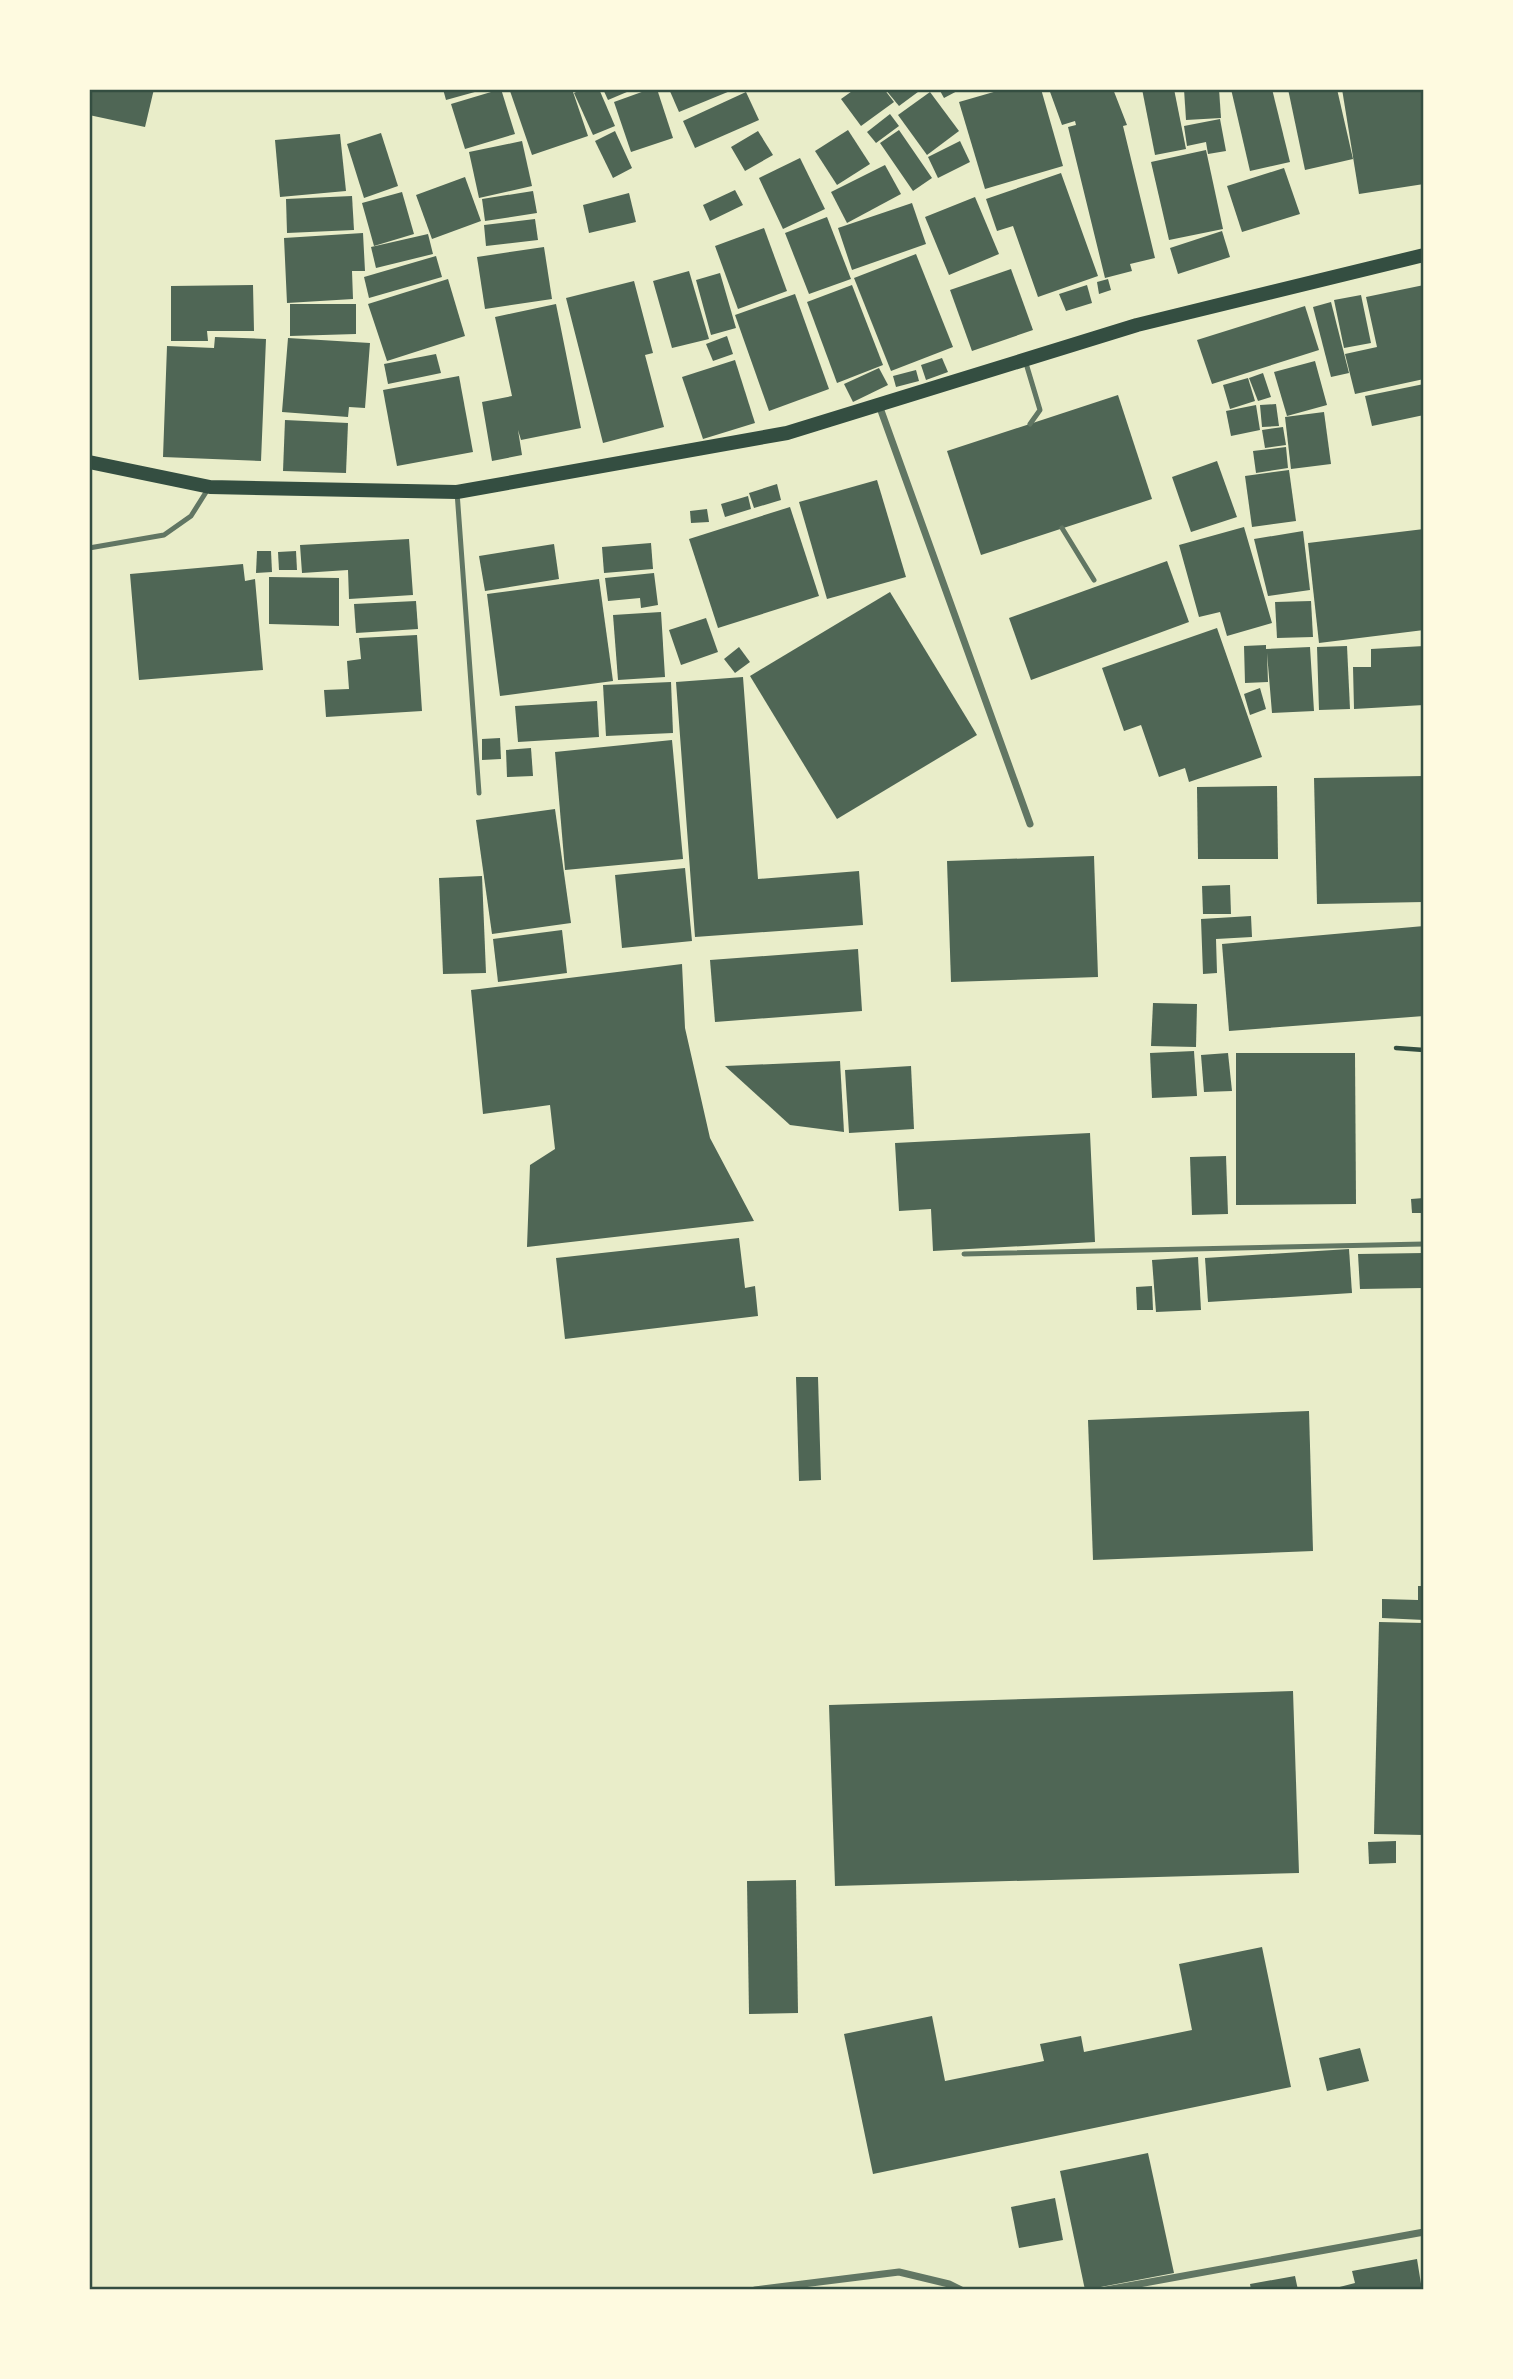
<svg xmlns="http://www.w3.org/2000/svg" width="1513" height="2379" viewBox="0 0 1513 2379" font-family="'Space Grotesk',sans-serif">
<style>
.building{fill:#4f6655}
.lines{fill:none;stroke-linecap:round;stroke-linejoin:round}
.path{stroke:#344e41;stroke-width:4.5}
.service{stroke:#617663;stroke-width:5}
.minor{stroke:#617663;stroke-width:7}
.secondary{stroke:#344e41;stroke-width:14}
.neatline{fill:none;stroke:#344e41;stroke-width:2.5}
</style>
<rect width="100%" height="100%" fill="#e9edc9"/>
<!-- building -->
<g class="building">
<polygon points="89,89 154,89 145,127 89,115"/>
<polygon points="443,89 482,89 482,90 446,100"/>
<polygon points="501,89 515,134 465,149 451,104"/>
<polygon points="515,89 572,89 588,136 532,155 510,91"/>
<polygon points="582,89 599,89 615,126 593,135 574,93"/>
<polygon points="603,89 634,89 608,100"/>
<polygon points="650,89 657,89 673,138 631,152 614,102"/>
<polygon points="669,89 735,89 679,112"/>
<polygon points="855,89 884,89 894,102 861,126 841,99"/>
<polygon points="885,89 922,89 899,106"/>
<polygon points="939,89 961,89 944,98"/>
<polygon points="1004,89 1041,89 1063,166 985,189 959,102"/>
<polygon points="1049,89 1113,89 1127,125 1123,126 1155,258 1130,264 1132,271 1105,278 1068,127 1076,125 1075,121 1062,125"/>
<polygon points="1142,89 1174,89 1186,149 1155,155"/>
<polygon points="1184,89 1219,89 1221,118 1186,120"/>
<polygon points="1231,89 1272,89 1290,162 1250,171"/>
<polygon points="1288,89 1337,89 1353,159 1305,170"/>
<polygon points="1342,89 1424,89 1424,184 1359,194"/>
<polygon points="746,92 759,120 695,148 683,121"/>
<polygon points="930,92 959,131 927,155 898,115"/>
<polygon points="890,114 899,126 876,143 867,132"/>
<polygon points="1220,119 1226,151 1208,154 1206,142 1187,146 1184,126"/>
<polygon points="848,130 870,164 837,185 815,151"/>
<polygon points="899,130 932,178 913,191 880,143"/>
<polygon points="615,131 632,168 613,178 595,141"/>
<polygon points="758,131 773,155 745,171 731,147"/>
<polygon points="381,133 398,186 364,198 347,144"/>
<polygon points="340,134 346,191 280,197 275,140"/>
<polygon points="522,141 532,186 479,198 469,152"/>
<polygon points="960,141 970,162 938,178 928,157"/>
<polygon points="1206,150 1223,229 1169,240 1151,162"/>
<polygon points="800,158 825,209 783,229 759,178"/>
<polygon points="885,165 901,194 847,223 831,192"/>
<polygon points="1284,168 1300,214 1242,232 1227,186"/>
<polygon points="1061,173 1098,276 1038,297 1013,226 997,231 986,199"/>
<polygon points="465,177 481,221 432,239 416,195"/>
<polygon points="735,190 743,205 710,221 703,205"/>
<polygon points="533,191 537,213 485,221 482,199"/>
<polygon points="402,192 414,234 374,246 362,203"/>
<polygon points="629,193 636,222 589,233 583,205"/>
<polygon points="352,196 354,230 287,233 286,199"/>
<polygon points="975,197 999,254 949,275 925,217"/>
<polygon points="912,203 926,244 852,270 838,228"/>
<polygon points="827,217 851,279 809,294 785,233"/>
<polygon points="535,219 538,240 486,246 484,225"/>
<polygon points="764,228 787,291 738,309 715,246"/>
<polygon points="1222,231 1230,257 1178,274 1170,248"/>
<polygon points="363,233 365,271 352,271 353,299 287,303 284,238"/>
<polygon points="428,234 433,254 376,268 371,247"/>
<polygon points="544,247 552,299 485,309 477,257"/>
<polygon points="916,254 953,347 891,371 854,278"/>
<polygon points="436,256 442,277 369,298 364,277"/>
<polygon points="1011,269 1033,330 972,351 950,290"/>
<polygon points="689,271 709,339 672,348 653,281"/>
<polygon points="720,273 736,328 711,335 696,280"/>
<polygon points="448,279 465,336 387,361 368,304"/>
<polygon points="1108,279 1111,290 1099,294 1097,282"/>
<polygon points="634,281 653,353 645,355 664,427 603,443 566,298"/>
<polygon points="253,285 254,331 207,331 208,341 171,341 171,286"/>
<polygon points="852,285 883,365 837,383 807,302"/>
<polygon points="1087,285 1092,303 1066,311 1059,294"/>
<polygon points="1424,285 1424,379 1355,394 1345,354 1377,347 1366,297"/>
<polygon points="795,294 829,389 769,411 735,315"/>
<polygon points="1361,295 1371,343 1344,348 1334,300"/>
<polygon points="1331,302 1349,373 1331,377 1313,307"/>
<polygon points="290,304 356,304 356,334 290,336"/>
<polygon points="556,304 581,428 521,440 518,430 522,455 492,461 482,402 512,396 495,317"/>
<polygon points="1305,306 1319,350 1212,384 1197,340"/>
<polygon points="727,336 733,354 713,361 706,344"/>
<polygon points="215,337 266,339 261,461 163,457 167,346 214,348"/>
<polygon points="288,338 370,343 365,408 349,407 348,417 282,412"/>
<polygon points="436,354 441,373 388,384 384,364"/>
<polygon points="942,358 948,372 926,380 921,365"/>
<polygon points="735,360 755,423 703,439 682,377"/>
<polygon points="1315,361 1327,405 1287,416 1274,372"/>
<polygon points="879,368 888,385 853,402 844,384"/>
<polygon points="916,370 919,381 896,387 893,376"/>
<polygon points="1263,373 1271,397 1258,401 1249,378"/>
<polygon points="459,376 473,452 397,466 383,390"/>
<polygon points="1248,378 1255,401 1230,409 1223,385"/>
<polygon points="1424,384 1424,415 1372,426 1365,396"/>
<polygon points="1118,395 1152,499 981,555 947,451"/>
<polygon points="1276,404 1279,426 1262,427 1260,405"/>
<polygon points="1256,405 1260,430 1231,436 1226,411"/>
<polygon points="1324,412 1331,464 1291,469 1285,417"/>
<polygon points="285,420 348,423 346,473 283,471"/>
<polygon points="1283,427 1286,445 1265,448 1262,430"/>
<polygon points="1286,447 1288,468 1256,473 1253,451"/>
<polygon points="1217,461 1237,517 1191,532 1172,477"/>
<polygon points="1289,470 1296,521 1252,527 1245,476"/>
<polygon points="877,480 906,577 827,599 799,502"/>
<polygon points="777,484 781,500 754,508 749,493"/>
<polygon points="748,496 751,509 725,517 721,504"/>
<polygon points="790,507 819,596 718,628 689,539"/>
<polygon points="707,509 709,522 691,523 690,511"/>
<polygon points="1244,527 1272,623 1227,636 1220,612 1199,617 1179,545"/>
<polygon points="1424,529 1424,630 1319,643 1308,543"/>
<polygon points="1303,531 1310,590 1268,596 1254,539"/>
<polygon points="409,539 413,595 349,599 348,570 302,573 300,545"/>
<polygon points="651,543 653,569 604,573 602,547"/>
<polygon points="554,544 559,579 485,591 479,556"/>
<polygon points="257,551 271,551 272,572 256,573"/>
<polygon points="296,551 297,570 279,570 278,552"/>
<polygon points="1167,561 1189,622 1031,680 1009,618"/>
<polygon points="243,564 245,581 255,579 263,670 139,680 130,574"/>
<polygon points="654,573 658,605 641,608 640,598 608,601 605,578"/>
<polygon points="269,577 339,578 339,626 269,624"/>
<polygon points="599,579 613,681 500,696 487,594"/>
<polygon points="890,592 977,735 837,819 750,676"/>
<polygon points="416,601 418,629 356,633 354,604"/>
<polygon points="1311,601 1313,637 1277,638 1275,602"/>
<polygon points="661,612 665,677 618,680 613,615"/>
<polygon points="706,618 718,652 681,665 669,630"/>
<polygon points="1217,628 1262,757 1189,782 1185,768 1159,777 1141,725 1124,731 1102,668"/>
<polygon points="417,635 422,711 326,717 324,690 349,689 347,661 361,659 359,638"/>
<polygon points="1266,645 1266,649 1310,647 1314,711 1272,713 1267,653 1268,682 1245,683 1244,646"/>
<polygon points="1347,646 1350,709 1319,710 1317,647"/>
<polygon points="1424,646 1424,705 1354,709 1353,667 1371,667 1371,649"/>
<polygon points="739,647 750,662 735,673 724,659"/>
<polygon points="743,677 758,879 859,871 863,925 695,937 676,682"/>
<polygon points="671,682 673,733 606,736 603,685"/>
<polygon points="1260,688 1266,709 1250,715 1244,694"/>
<polygon points="597,701 599,737 518,742 515,706"/>
<polygon points="500,738 501,759 482,760 482,739"/>
<polygon points="672,740 683,859 565,870 555,752"/>
<polygon points="531,748 533,776 507,777 506,750"/>
<polygon points="1424,776 1424,902 1317,904 1314,778"/>
<polygon points="1277,786 1278,859 1198,859 1197,787"/>
<polygon points="555,809 571,923 492,934 476,820"/>
<polygon points="1094,856 1098,977 951,982 947,861"/>
<polygon points="685,868 692,941 622,948 615,875"/>
<polygon points="482,876 486,973 443,974 439,878"/>
<polygon points="1230,885 1231,914 1203,914 1202,886"/>
<polygon points="1251,916 1252,937 1216,939 1217,973 1203,974 1201,919"/>
<polygon points="1424,926 1424,1016 1229,1031 1222,944"/>
<polygon points="562,930 567,973 498,982 493,939"/>
<polygon points="858,949 862,1011 715,1022 710,960"/>
<polygon points="682,964 685,1028 710,1138 754,1221 527,1247 530,1165 555,1149 550,1105 483,1114 471,990"/>
<polygon points="1153,1003 1197,1004 1196,1047 1151,1046"/>
<polygon points="1194,1051 1197,1096 1152,1098 1150,1053"/>
<polygon points="1228,1053 1232,1091 1204,1092 1201,1055"/>
<polygon points="1236,1053 1355,1053 1356,1204 1236,1205"/>
<polygon points="840,1061 844,1132 790,1125 725,1066"/>
<polygon points="911,1066 914,1129 849,1133 845,1070"/>
<polygon points="1090,1133 1095,1242 933,1251 931,1209 899,1211 895,1143"/>
<polygon points="1226,1156 1228,1214 1192,1215 1190,1157"/>
<polygon points="1424,1198 1424,1213 1412,1213 1411,1199"/>
<polygon points="739,1238 745,1288 755,1286 758,1316 565,1339 556,1258"/>
<polygon points="1349,1249 1352,1293 1208,1302 1205,1258"/>
<polygon points="1424,1253 1424,1288 1360,1289 1358,1254"/>
<polygon points="1198,1257 1201,1310 1156,1312 1152,1260"/>
<polygon points="1152,1286 1153,1310 1137,1310 1136,1287"/>
<polygon points="796,1377 818,1377 821,1480 799,1481"/>
<polygon points="1309,1411 1313,1551 1093,1560 1088,1420"/>
<polygon points="1418,1586 1424,1586 1424,1620 1382,1618 1382,1599 1418,1600"/>
<polygon points="1379,1622 1424,1623 1424,1835 1374,1834"/>
<polygon points="1293,1691 1299,1873 835,1886 829,1705"/>
<polygon points="1396,1841 1396,1863 1369,1864 1368,1842"/>
<polygon points="796,1880 798,2013 749,2014 747,1881"/>
<polygon points="1262,1947 1291,2087 873,2174 844,2034 932,2016 945,2081 1044,2061 1040,2044 1081,2036 1084,2052 1192,2030 1179,1964"/>
<polygon points="1360,2048 1369,2081 1327,2091 1319,2058"/>
<polygon points="1148,2153 1174,2273 1085,2290 1060,2171"/>
<polygon points="1055,2198 1063,2240 1019,2248 1011,2207"/>
<polygon points="1417,2259 1422,2290 1328,2290 1355,2283 1352,2271"/>
<polygon points="1295,2276 1298,2290 1251,2290 1250,2284"/>
</g>
<g class="lines">
<!-- path -->
<polyline class="path" points="1396,1048 1424,1050"/>
<!-- service -->
<g class="service">
<polyline points="1025,360 1040,410 1030,424"/>
<polyline points="457,492 479,793"/>
<polyline points="1062,528 1094,580"/>
<polyline points="89,548 164,535 191,516 208,489"/>
<polyline points="964,1254 1424,1244"/>
</g>
<!-- minor -->
<g class="minor">
<polyline points="879,405 1030,824"/>
<polyline points="755,2290 899,2272 949,2284 961,2290"/>
<polyline points="1106,2290 1424,2232"/>
</g>
<!-- secondary -->
<polyline class="secondary" points="89,462 210,487 457,492 787,433 1137,325 1424,255"/>
</g>
<!-- border -->
<rect width="1513" height="2379" fill="none" stroke="#fefae0" stroke-width="182"/>
<rect x="91" y="91" width="1331" height="2197" class="neatline"/>
</svg>
